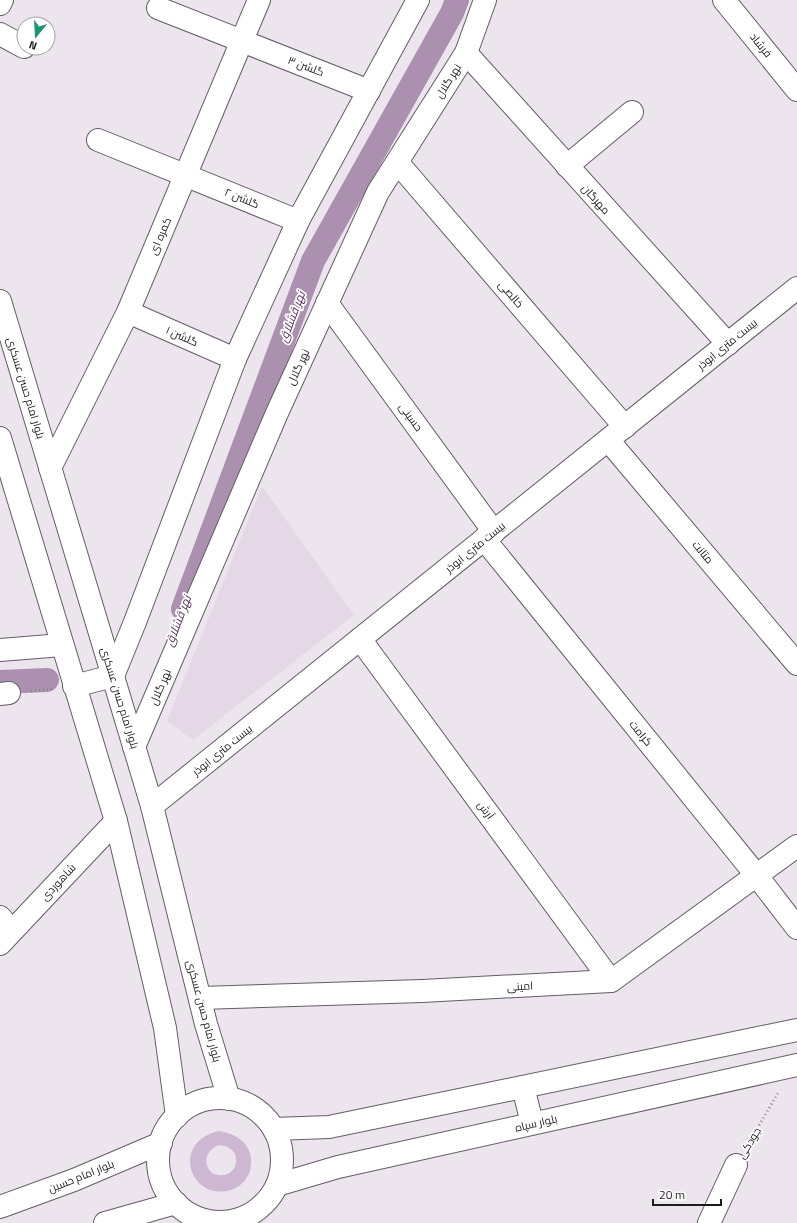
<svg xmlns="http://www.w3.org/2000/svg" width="797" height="1223" viewBox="0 0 797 1223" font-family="'Titillium Web',Cairo,sans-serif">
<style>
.built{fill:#e4d8e6}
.green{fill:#cdb7d2;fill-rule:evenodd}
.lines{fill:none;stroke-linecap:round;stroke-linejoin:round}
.canal{stroke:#ab90b0;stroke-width:24}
.minor-casing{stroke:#645d65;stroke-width:24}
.major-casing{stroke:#645d65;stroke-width:24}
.path{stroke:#858086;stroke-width:2.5;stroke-dasharray:1 3;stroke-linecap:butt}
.minor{stroke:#fff;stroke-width:22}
.major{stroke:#fff;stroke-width:22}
.labels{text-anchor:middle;stroke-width:3.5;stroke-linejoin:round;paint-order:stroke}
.street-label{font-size:11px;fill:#1e1b1e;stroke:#fff}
.water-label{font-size:12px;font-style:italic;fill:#593460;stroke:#fff}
</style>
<rect width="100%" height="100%" fill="#ece5ee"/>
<!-- built -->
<polygon class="built" points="262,486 354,615 193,740 167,721"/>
<!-- green -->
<path class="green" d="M219,1131c21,3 37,17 31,40 -3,9 -10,16 -19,19 -41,12 -61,-48 -12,-59zM219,1145c29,2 18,40 -7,28 -10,-10 -6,-23 7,-28z"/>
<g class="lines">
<!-- canal -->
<g class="canal">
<polyline points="183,609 313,261 452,13 457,0"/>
<polyline points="0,682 47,680"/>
</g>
<!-- minor casing -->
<g class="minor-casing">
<g id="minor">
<polyline points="724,0 797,90"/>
<polyline points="0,4 2,0"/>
<polyline points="158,8 369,91"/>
<polyline points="0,34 24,47"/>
<polyline points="466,53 728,344"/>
<polyline points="98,140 298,221"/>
<polyline points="397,162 625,427"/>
<polyline points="567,166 632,112"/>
<polyline points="327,303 494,532"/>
<polyline points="128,312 235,359"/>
<polyline points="608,440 797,664"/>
<polyline points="50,468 128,312 259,0"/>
<polyline points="484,539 757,876 797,928"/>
<polyline points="360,639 611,981"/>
<polyline points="0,650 62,645"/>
<polyline points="113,676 135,622 235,359 299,219 418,0"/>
<polyline points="0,694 9,693"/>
<polyline points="134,747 277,413 378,192 466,53 485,0"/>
<polyline points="152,806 797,288"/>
<polyline points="0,917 12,931"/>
<polyline points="0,944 116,821"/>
<polyline points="200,998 422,991 611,981 797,846"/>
<polyline points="709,1223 736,1165"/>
</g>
</g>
<!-- major casing -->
<g class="major-casing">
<g id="major">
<polyline points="0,301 152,806 206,1024 229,1099"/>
<polyline points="0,438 116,821 165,1028 177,1116"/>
<polyline points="74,686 113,676"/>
<polyline points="523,1087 532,1123"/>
<circle cx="220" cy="1160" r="62"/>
<polyline points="274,1129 329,1127 797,1030"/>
<polyline points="277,1185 338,1167 797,1065"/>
<polyline points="0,1207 74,1180 161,1143"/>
<polyline points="105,1223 176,1203"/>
</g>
</g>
<!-- path -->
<g class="path">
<polyline points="31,691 52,689"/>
<polyline points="747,1146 778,1093"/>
</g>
<!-- minor -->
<use href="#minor" class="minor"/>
<!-- major -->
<use href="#major" class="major"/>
</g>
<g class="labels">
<!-- street labels -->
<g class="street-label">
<text transform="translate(761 45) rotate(51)" y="4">فرشاد</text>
<text transform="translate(306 66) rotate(21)" y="4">گلشن ۳</text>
<text transform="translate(448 81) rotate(-58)" y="4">نهر گلال</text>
<text transform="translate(242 198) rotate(22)" y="4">گلشن ۲</text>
<text transform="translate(596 199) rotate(48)" y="4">مهرگان</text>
<text transform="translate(160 236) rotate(-67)" y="4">کمره ای</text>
<text transform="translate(511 294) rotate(49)" y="4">خالصی</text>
<text transform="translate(182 336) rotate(24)" y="4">گلشن ۱</text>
<text transform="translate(727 344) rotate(-39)" y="4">بیست متری ابوذر</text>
<text transform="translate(298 367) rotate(-65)" y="4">نهر گلال</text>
<text transform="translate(26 388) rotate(73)" y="4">بلوار امام حسن عسکری</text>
<text transform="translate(411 417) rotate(54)" y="4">حسینی</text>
<text transform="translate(475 547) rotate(-39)" y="4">بیست متری ابوذر</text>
<text transform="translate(703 552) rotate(50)" y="4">متانت</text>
<text transform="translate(160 687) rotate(-67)" y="4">نهر گلال</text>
<text transform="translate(120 698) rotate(73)" y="4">بلوار امام حسن عسکری</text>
<text transform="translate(641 733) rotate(51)" y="4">کرامت</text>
<text transform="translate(222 750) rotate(-39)" y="4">بیست متری ابوذر</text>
<text transform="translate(486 810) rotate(54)" y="4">آرش</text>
<text transform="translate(58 882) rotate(-47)" y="4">شاهوردی</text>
<text transform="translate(520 986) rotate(-3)" y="4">امینی</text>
<text transform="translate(204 1011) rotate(75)" y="4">بلوار امام حسن عسکری</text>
<text transform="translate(536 1123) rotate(-13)" y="4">بلوار سپاه</text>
<text transform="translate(749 1143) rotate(-59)" y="4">جودکی</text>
<text transform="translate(81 1176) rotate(-22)" y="4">بلوار امام حسین</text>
</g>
<!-- water labels -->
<g class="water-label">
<text transform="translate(292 317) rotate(-69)" y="4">نهر قشلاق</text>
<text transform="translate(178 621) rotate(-69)" y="4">نهر قشلاق</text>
</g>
</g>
<!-- north arrow -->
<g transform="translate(36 36) rotate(198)"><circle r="19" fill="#ffffff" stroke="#a5a4a5"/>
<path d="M0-3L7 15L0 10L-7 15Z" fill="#1f9375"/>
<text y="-6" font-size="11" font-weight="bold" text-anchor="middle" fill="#1e1b1e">N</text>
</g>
<!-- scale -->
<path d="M653 1199v6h68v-6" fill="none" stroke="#1e1b1e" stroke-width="2"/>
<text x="659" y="1199" font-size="12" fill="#1e1b1e" stroke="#ffffff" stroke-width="3" paint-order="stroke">20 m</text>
</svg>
